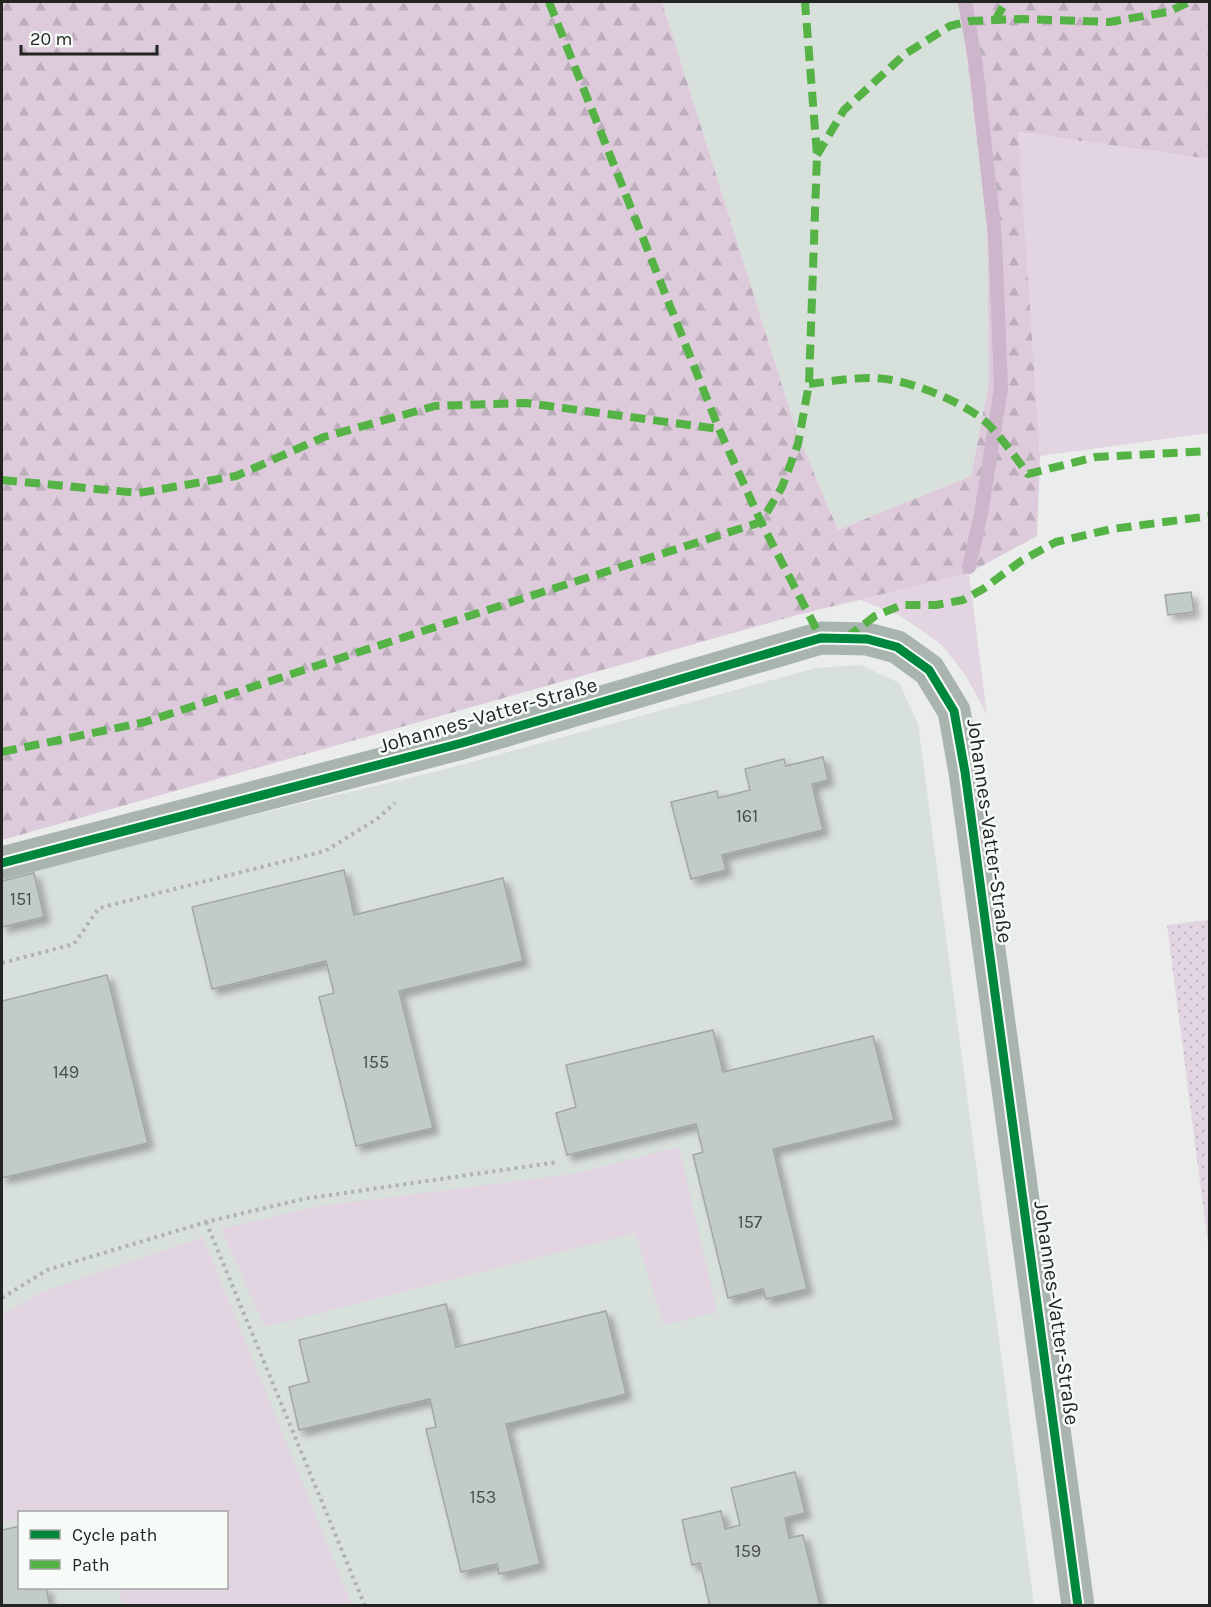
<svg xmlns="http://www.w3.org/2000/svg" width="1211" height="1607" viewBox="0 0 1211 1607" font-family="Karla,sans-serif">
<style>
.built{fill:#d8e0db;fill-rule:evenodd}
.grass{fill:#e2d5e1}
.forest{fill:url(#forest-firs)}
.garden{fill:url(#garden-dots)}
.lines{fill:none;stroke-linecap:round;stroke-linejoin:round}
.stream{stroke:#cdb6cc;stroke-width:14}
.building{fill:#c2ccc6;stroke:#a3a6a4;stroke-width:1.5;filter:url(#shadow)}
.path{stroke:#aeb3b0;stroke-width:4;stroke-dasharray:3 4.5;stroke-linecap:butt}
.street{stroke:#aab4af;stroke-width:33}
.quiet{stroke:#55b245;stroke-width:8;stroke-dasharray:15 8;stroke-linecap:butt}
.cycleway-casing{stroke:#f6fbf8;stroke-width:13}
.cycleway{stroke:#00873e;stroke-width:9}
.labels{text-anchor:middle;stroke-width:5;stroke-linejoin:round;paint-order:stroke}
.number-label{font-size:18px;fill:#4b4f4c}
.street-label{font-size:21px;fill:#232523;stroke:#f6fbf8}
</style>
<defs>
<pattern id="forest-firs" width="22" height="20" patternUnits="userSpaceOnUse" patternTransform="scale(1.5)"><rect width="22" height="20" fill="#ddcbdc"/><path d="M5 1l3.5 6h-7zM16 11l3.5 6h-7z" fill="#bdaebc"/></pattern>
<pattern id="garden-dots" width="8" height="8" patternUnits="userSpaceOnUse" patternTransform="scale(1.5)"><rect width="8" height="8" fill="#e2d5e1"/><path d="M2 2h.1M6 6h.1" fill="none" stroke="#c2b7c1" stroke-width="1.8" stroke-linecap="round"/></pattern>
<filter id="shadow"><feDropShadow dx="5.5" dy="5.5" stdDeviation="3" flood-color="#0004"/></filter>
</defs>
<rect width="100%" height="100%" fill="#eaedeb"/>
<!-- built -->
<g class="built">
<polygon points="662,2 960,2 987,224 989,382 971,476 838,530 796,430"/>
<path d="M861,665l38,18 19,41 116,881h-1032v-730l440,-105 374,-102zM20,1512h206v76h-206z"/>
</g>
<!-- grass -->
<g class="grass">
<polygon points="1017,132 1209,159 1209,433 1040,456"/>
<polygon points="969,573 987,715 966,676 942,645 901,616 858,599"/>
<polygon points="679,1147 717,1312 664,1325 635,1233 265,1327 221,1229 314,1207 572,1174"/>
<polygon points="203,1237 352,1605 123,1605 118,1588 226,1588 226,1512 20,1512 19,1518 2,1523 2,1315 42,1292"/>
</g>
<!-- forest -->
<polygon class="forest" points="2,2 662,2 796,430 838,530 971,476 989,382 987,224 960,2 1209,2 1209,159 1018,132 1040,456 1037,536 969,573 797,615 2,840"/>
<!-- garden -->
<polygon class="garden" points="1209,920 1210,920 1209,1252 1167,925"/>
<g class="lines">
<!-- stream -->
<polyline class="stream" points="965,2 976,66 995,237 1001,388 981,514 969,567"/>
</g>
<!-- building -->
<g class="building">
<polygon points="1191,592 1194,612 1168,615 1165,595"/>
<polygon points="823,757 828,780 812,784 823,830 722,855 726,870 691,879 671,802 717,791 718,798 750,790 745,769 784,759 786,766"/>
<polygon points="344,870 354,915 503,878 523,961 399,991 433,1128 356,1146 319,997 334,993 326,961 212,989 192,907"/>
<polygon points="34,873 44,917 2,927 2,881"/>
<polygon points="107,975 148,1143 2,1178 2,1001"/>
<polygon points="713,1030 723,1072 873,1036 894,1120 773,1149 807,1289 766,1299 763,1289 728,1298 693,1155 703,1152 696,1124 567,1155 556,1113 576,1107 566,1065"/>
<polygon points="446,1304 456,1347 606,1311 626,1394 506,1424 540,1564 499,1574 497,1564 461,1572 426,1429 436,1427 430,1399 299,1430 289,1387 309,1382 299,1340"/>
<polygon points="795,1472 805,1513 785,1518 789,1538 803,1535 820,1606 710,1606 700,1563 692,1565 682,1520 721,1511 725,1529 740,1525 731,1488"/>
<polygon points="20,1526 20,1588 46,1588 50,1606 2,1606 2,1530"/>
</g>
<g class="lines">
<!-- path -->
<g class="path">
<polyline points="2,963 74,944 99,908 325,851 377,819 395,803"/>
<polyline points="206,1222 365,1606"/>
<polyline points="2,1298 47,1270 206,1222 303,1199 558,1162"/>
</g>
<!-- street -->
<polyline class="street" points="2,863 462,743 821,638 867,639 897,647 929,670 954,711 965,772 1078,1606"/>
<!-- quiet -->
<g class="quiet">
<polyline points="549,2 719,429 761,522 821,638"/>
<polyline points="995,20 1006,2"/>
<polyline points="817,155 844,110 905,54 950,26 970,21 1022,19 1109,22 1168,12 1189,2"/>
<path d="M809,384c26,-3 56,-9 83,-4 28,5 75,24 96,44 15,15 27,33 40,50l68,-17 114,-6"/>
<polyline points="2,480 139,493 236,476 324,437 435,406 526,403 719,429"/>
<polyline points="846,638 875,616 902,605 936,605 963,600 983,589 1021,561 1056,542 1112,529 1210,516"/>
<polyline points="2,752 145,722 521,599 761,522 782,487 798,444 809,384 817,155 805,2"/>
</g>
<!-- cycleway casing -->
<g class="cycleway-casing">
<polyline id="cycleway" points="2,863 462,743 821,638 867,639 897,647 929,670 954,711 965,772 1078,1606"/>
</g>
<!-- cycleway -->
<use href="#cycleway" class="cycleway"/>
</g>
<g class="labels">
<!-- number labels -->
<g class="number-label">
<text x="747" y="822">161</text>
<text x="21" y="905">151</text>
<text x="376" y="1068">155</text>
<text x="66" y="1078">149</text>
<text x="750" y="1228">157</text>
<text x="483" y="1503">153</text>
<text x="748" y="1557">159</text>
</g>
<!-- street labels -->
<g class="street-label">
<text transform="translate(488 715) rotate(-16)" y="7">Johannes-Vatter-Straße</text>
<text transform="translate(990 831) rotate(82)" y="7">Johannes-Vatter-Straße</text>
<text transform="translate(1057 1313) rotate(82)" y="7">Johannes-Vatter-Straße</text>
</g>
</g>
<!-- border -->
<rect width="1211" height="1607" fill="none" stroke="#232523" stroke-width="6"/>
<!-- legend -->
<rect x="18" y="1511" width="210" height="78" fill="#f6fbf8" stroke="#a2a5a3" stroke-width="1.5"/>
<rect x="30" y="1530" width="30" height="9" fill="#00873e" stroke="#a2a5a3" stroke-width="1.5"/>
<text x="72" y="1541" font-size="18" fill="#232523">Cycle path</text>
<rect x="30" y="1560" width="30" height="9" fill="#55b245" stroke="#a2a5a3" stroke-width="1.5"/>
<text x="72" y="1571" font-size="18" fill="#232523">Path</text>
<!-- scale -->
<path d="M21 45v9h136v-9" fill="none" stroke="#232523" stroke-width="3"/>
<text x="30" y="45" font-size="18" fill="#232523" stroke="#f6fbf8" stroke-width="4.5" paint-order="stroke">20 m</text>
</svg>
